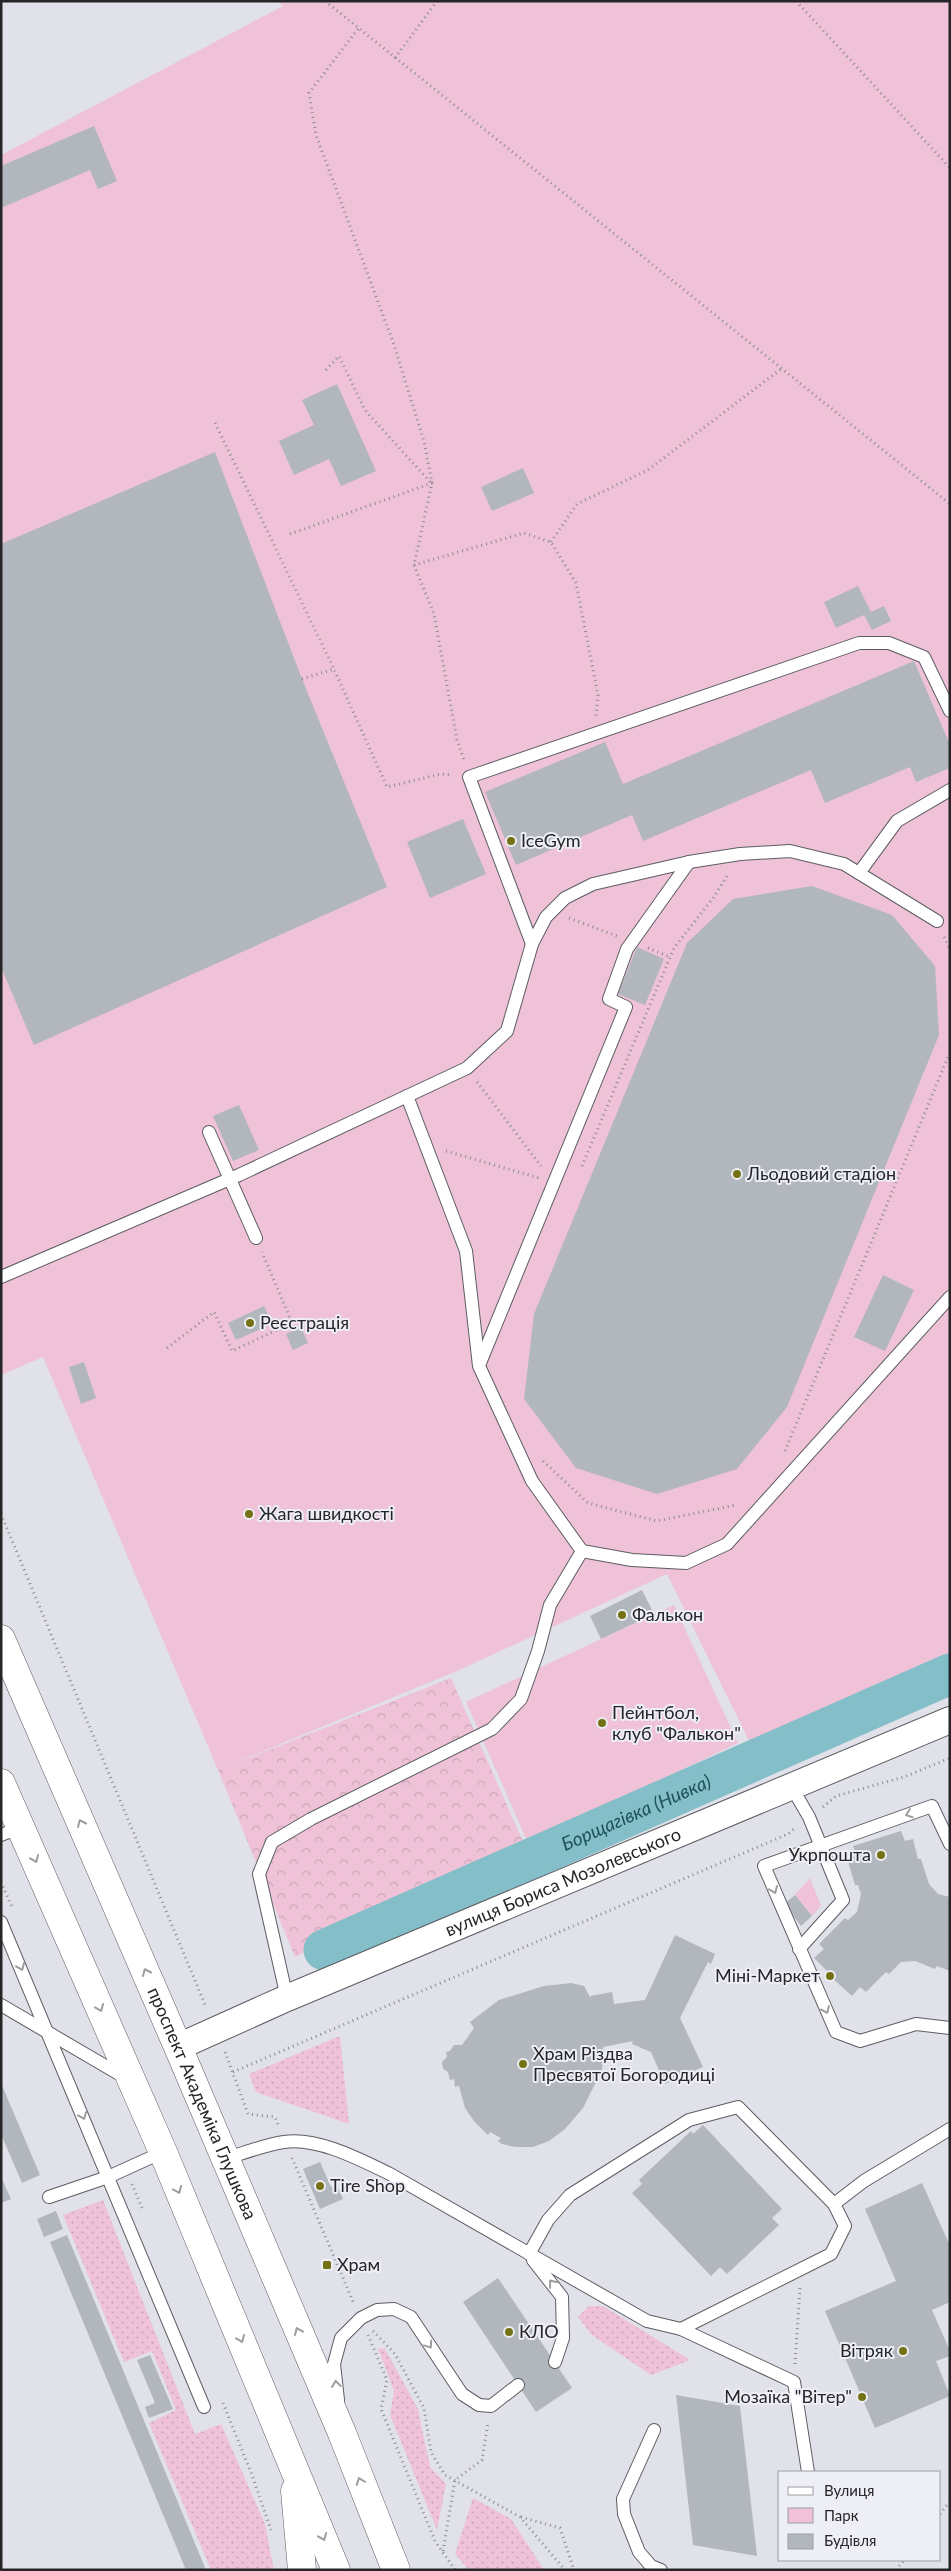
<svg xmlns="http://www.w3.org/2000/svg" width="951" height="2571" viewBox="0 0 951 2571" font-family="Lato,sans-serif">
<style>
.grass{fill:url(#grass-dots)}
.forest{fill:url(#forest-crowns)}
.park{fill:#efc2d7}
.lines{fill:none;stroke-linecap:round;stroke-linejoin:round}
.river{stroke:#84bec9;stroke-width:41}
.building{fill:#b1b7bc}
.service-casing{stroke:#5c5d63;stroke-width:14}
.minor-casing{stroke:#5c5d63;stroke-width:28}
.trunk-casing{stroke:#5c5d63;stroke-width:29}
.path{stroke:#8b8c92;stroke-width:3;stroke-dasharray:1 4;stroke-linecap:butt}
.service{stroke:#fff;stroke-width:12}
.minor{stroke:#fff;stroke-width:26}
.trunk{stroke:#fff;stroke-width:28}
.oneway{stroke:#9d9d9f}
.poi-dot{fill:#757215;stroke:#edeef6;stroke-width:2}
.labels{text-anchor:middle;stroke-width:4;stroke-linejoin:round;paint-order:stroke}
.poi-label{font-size:18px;fill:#262629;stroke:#edeef6;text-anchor:start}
.street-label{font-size:18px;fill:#262629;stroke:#edeef6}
.water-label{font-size:19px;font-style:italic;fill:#20525b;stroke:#edeef6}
</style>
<defs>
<pattern id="grass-dots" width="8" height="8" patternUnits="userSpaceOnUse" patternTransform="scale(1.25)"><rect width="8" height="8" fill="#efc2d7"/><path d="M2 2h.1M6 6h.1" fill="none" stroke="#cda7b9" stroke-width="1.8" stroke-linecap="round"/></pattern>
<pattern id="forest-crowns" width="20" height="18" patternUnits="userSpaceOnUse" patternTransform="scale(1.25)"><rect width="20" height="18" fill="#efc2d7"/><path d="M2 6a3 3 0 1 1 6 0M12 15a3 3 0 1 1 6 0" fill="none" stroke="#cda7b9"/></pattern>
</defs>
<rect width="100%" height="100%" fill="#e0e1e9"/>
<!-- grass -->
<g class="grass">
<polygon points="340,2036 349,2124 256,2092 249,2074"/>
<polygon points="103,2200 195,2434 221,2424 265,2524 274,2570 211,2570 149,2423 176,2410 152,2351 124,2362 63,2215"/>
<polygon points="589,2306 603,2306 690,2360 651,2375 592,2335 578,2317"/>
<polygon points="378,2348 385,2349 418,2409 430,2467 446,2484 437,2530 390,2415 394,2391"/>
<polygon points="473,2498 511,2519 544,2570 469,2570 455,2554"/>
</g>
<!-- forest -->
<polygon class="forest" points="451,1678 525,1846 295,1957 218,1770"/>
<!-- park -->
<g class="park">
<polygon points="277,1 950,1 950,1666 754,1751 667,1574 457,1671 218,1770 43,1357 1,1375 1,155 283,6"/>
<polygon points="674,1605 738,1743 528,1843 466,1702"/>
<polygon points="810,1878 821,1906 812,1916 795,1895"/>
</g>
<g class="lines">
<!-- river -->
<path class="river" id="s1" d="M324,1950l626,-276"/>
</g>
<!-- building -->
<g class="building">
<polygon points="94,126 117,181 98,189 90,170 1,208 1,166"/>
<polygon points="337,384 376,471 341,486 329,459 294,475 279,441 314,425 302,400"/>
<polygon points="215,452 302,679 387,887 34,1045 1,967 1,544"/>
<polygon points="523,468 534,493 492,511 481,487"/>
<polygon points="858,586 871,612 884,606 891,621 872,630 864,615 836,628 824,602"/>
<polygon points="914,661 950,745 950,768 916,782 910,767 825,803 811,770 643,841 632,815 516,865 485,792 605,742 623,784"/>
<polygon points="463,819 486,874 430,898 407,842"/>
<polygon points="812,886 892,915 935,966 939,1035 787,1407 737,1469 657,1494 576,1468 524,1399 534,1314 687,943 733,899"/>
<polygon points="637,947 664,959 645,1005 618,994"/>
<polygon points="239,1105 259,1150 233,1161 213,1116"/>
<polygon points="883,1275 914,1290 885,1351 854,1337"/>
<polygon points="264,1306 272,1324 236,1340 228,1323"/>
<polygon points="301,1327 308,1343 293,1350 286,1334"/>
<polygon points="84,1362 96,1398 81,1404 69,1367"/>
<polygon points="642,1590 654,1614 601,1639 590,1616"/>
<polygon points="901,1831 905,1841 913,1839 918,1859 921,1859 929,1884 938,1894 950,1897 950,1971 937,1966 935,1969 915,1961 901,1962 889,1974 886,1972 866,1992 860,1987 852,1996 830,1976 831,1975 814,1958 824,1949 819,1944 845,1918 848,1920 857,1912 861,1894 858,1885 855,1885 847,1858 856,1855 853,1846"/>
<polygon points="795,1895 812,1916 801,1926 784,1904"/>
<polygon points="675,1935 715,1954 711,1964 708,1962 680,2018 703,2067 665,2084 651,2052 632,2044 633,2041 603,2047 602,2070 583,2108 565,2129 549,2141 533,2147 515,2147 502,2144 498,2141 501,2138 490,2132 488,2135 474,2121 465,2108 459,2086 455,2087 454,2079 450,2080 448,2072 443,2069 442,2062 447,2057 446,2052 450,2051 454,2045 462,2045 474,2028 470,2022 499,2000 544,1986 571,1983 584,1986 592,2001 590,1996 612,1992 614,2004 645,2000"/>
<polygon points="1,2083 40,2175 22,2183 1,2134"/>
<polygon points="703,2125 782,2209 772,2218 779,2225 727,2274 720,2267 711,2276 632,2193 642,2184 639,2180 691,2131 693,2134"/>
<polygon points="320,2162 331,2187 337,2185 343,2199 320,2209 303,2169"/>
<polygon points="1,2177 11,2199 1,2203"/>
<polygon points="922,2183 950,2246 950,2302 932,2310 950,2351 950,2356 936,2361 950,2396 875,2428 825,2311 896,2281 865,2209"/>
<polygon points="56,2211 63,2229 44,2237 37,2219"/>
<polygon points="67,2235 206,2570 186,2570 50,2242"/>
<polygon points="498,2278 572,2388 536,2412 463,2302"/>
<polygon points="150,2355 173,2409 149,2418 145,2407 155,2403 137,2360"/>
<polygon points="676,2395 740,2406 757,2556 693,2545"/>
</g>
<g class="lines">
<!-- service casing -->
<g class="service-casing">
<g id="service">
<polyline points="859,873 897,821 950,790"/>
<polyline points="532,944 469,777 859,643 889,643 924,657 950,711"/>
<polyline points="407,1096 466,1251 479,1366 532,1481 582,1551 632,1560 686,1563 727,1544 950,1297"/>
<polyline points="209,1132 256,1238"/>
<polyline points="1,1277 239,1175 467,1068 507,1031 532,944 546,917 565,898 593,884 689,862 740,854 790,851 844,864 937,921"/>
<polyline points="480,1363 626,1007 609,999 627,949 689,862"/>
<polyline points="791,1786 809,1817 843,1900 799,1949"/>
<polyline points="1,1835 21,1827"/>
<polyline points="950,1844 932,1806 764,1866 836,2032 860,2041 916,2024 950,2028"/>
<polyline points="1,1922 204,2407"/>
<polyline points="287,1998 259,1874 272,1842 311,1819 492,1729 521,1699 538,1651 550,1605 582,1551"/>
<polyline points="1,2005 126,2078"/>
<path d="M224,2159c20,-6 40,-14 60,-17 34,-5 77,18 106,32l257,147 34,8 113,53 14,90"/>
<polyline points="49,2197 108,2177 163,2152"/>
<polyline points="834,2204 864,2181 950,2129"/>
<polyline points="529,2254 548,2220 570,2195 689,2120 738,2107 834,2204 845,2226 831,2254 681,2329"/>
<polyline points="533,2260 562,2297 563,2338 555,2362"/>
<polyline points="338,2400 334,2364 341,2338 361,2318 377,2310 394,2309 411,2317 462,2394 479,2405 491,2406 518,2385"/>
<polyline points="654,2430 623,2499 624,2514 639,2552 651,2566 661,2570"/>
</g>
</g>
<!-- minor casing -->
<g class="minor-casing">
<g id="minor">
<path id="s2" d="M178,2047l109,-49 663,-278"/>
</g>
</g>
<!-- trunk casing -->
<g class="trunk-casing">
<g id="trunk">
<path id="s3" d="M1,1639l177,408 164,386 54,137"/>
<polyline points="1,1783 163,2152 336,2570"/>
<polyline points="295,2491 302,2570"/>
</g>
</g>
<!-- path -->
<g class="path">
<polyline points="325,1 950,504"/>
<polyline points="796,1 950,168"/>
<polyline points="358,29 309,93 316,135 393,342 424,441 432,483"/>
<polyline points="395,58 437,1"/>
<polyline points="326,370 339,356 365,410 431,483"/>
<polyline points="215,423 334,669 387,787 441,774 452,775"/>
<polyline points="290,534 432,483 414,565 434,614 457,740 464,760"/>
<polyline points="551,542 577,504 648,470 781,369"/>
<polyline points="414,565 524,533 551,542 576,583 598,695 596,716"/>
<polyline points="302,679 334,669"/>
<polyline points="569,918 617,936"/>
<polyline points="944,937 950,950"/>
<polyline points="648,948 670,957"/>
<polyline points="477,1082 541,1166"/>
<polyline points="446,1151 539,1178"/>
<polyline points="582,1166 674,948 714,897 728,874"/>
<polyline points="167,1348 214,1312 232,1351 292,1323 262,1252"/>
<polyline points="785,1451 950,1052"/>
<polyline points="543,1461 588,1503 657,1521 736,1505"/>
<polyline points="1,1514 206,2007"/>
<polyline points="823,1807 836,1796 904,1777 950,1758"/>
<polyline points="1,1882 12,1907"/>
<polyline points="225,2052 248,2114 275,2117 279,2127"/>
<polyline points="233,2072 788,1834 794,1829"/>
<polyline points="292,2158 354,2304"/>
<polyline points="132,2184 142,2208"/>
<polyline points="373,2331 395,2354 424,2408 431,2452 445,2475 520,2517 565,2570"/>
<polyline points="368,2335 387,2380 381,2409 435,2541 455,2570"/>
<polyline points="795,2364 800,2288"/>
<polyline points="223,2403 252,2475 271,2530"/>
<polyline points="940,2514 950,2501"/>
<polyline points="521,2517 560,2528 574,2570"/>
<polyline points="443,2551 455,2480 482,2460 488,2422"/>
<polyline points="896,2570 904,2560"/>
</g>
<!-- service -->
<use href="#service" class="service"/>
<!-- minor -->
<use href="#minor" class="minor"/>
<!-- trunk -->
<use href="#trunk" class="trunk"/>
</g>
<!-- one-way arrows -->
<defs><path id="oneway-chevron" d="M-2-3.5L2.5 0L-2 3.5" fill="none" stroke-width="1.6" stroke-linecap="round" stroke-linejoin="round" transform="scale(1.25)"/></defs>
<g class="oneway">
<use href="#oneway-chevron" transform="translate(909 1814) rotate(161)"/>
<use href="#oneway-chevron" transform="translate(81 1823) rotate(-114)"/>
<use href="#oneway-chevron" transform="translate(35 1859) rotate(67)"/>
<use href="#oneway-chevron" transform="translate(774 1890) rotate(67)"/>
<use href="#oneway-chevron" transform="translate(21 1967) rotate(67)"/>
<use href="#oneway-chevron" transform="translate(146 1972) rotate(-114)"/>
<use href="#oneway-chevron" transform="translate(100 2008) rotate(67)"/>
<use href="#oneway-chevron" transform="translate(826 2010) rotate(66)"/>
<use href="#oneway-chevron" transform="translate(83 2116) rotate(68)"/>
<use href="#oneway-chevron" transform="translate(178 2190) rotate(67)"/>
<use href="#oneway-chevron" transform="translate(552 2283) rotate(-128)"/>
<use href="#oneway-chevron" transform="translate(298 2331) rotate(-113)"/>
<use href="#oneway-chevron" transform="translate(241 2339) rotate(67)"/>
<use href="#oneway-chevron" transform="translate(429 2345) rotate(56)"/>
<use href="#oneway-chevron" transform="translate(336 2384) rotate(-97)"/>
<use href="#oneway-chevron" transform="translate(360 2481) rotate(-111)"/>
<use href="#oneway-chevron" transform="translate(323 2537) rotate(68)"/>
</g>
<!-- markers -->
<g class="poi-dot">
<circle cx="511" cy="841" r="5"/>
<circle cx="737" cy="1174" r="5"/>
<circle cx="250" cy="1323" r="5"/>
<circle cx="249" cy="1514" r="5"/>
<circle cx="622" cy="1615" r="5"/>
<circle cx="602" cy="1723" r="5"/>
<circle cx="881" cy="1855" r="5"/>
<circle cx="830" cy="1976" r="5"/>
<circle cx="523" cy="2064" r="5"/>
<circle cx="320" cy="2186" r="5"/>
<rect x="322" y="2260" width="10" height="10" rx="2.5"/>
<circle cx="509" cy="2332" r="5"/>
<circle cx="903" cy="2351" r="5"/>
<circle cx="862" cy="2397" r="5"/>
</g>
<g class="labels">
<!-- poi labels -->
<g class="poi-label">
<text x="521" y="847">IceGym</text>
<text x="747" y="1180">Льодовий стадіон</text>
<text x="260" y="1329">Реєстрація</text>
<text x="259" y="1520">Жага швидкості</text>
<text x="632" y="1621">Фалькон</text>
<text x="612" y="1719">Пейнтбол,<tspan x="612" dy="21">клуб "Фалькон"</tspan></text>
<text x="871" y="1861" text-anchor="end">Укрпошта</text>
<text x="820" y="1982" text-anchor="end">Міні-Маркет</text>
<text x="533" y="2060">Храм Різдва<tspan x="533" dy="21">Пресвятої Богородиці</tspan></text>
<text x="330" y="2192">Tire Shop</text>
<text x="337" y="2271">Храм</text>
<text x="519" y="2338">КЛО</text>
<text x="893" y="2357" text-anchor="end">Вітряк</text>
<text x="852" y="2403" text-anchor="end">Мозаїка "Вітер"</text>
</g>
<!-- street labels -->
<g class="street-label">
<text dy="6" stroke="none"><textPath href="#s2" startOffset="419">вулиця Бориса Мозолевського</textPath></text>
<text dy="6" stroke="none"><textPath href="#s3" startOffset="506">проспект Академіка Глушкова</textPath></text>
</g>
<!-- water labels -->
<g class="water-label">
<text dy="7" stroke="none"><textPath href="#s1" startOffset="341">Борщагівка (Нивка)</textPath></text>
</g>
</g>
<!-- border -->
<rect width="951" height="2571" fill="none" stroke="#262629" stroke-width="5"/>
<!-- legend -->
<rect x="778" y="2471" width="162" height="90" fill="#edeef6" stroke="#9d9ea4"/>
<rect x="788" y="2487" width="25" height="8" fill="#ffffff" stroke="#9d9ea4"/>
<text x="824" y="2496" font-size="15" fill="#262629">Вулиця</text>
<rect x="788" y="2508" width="25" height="15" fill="#efc2d7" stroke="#9d9ea4"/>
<text x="824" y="2521" font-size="15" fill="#262629">Парк</text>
<rect x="788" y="2534" width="25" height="15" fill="#b1b7bc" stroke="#9d9ea4"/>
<text x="824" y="2546" font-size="15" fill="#262629">Будівля</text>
</svg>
